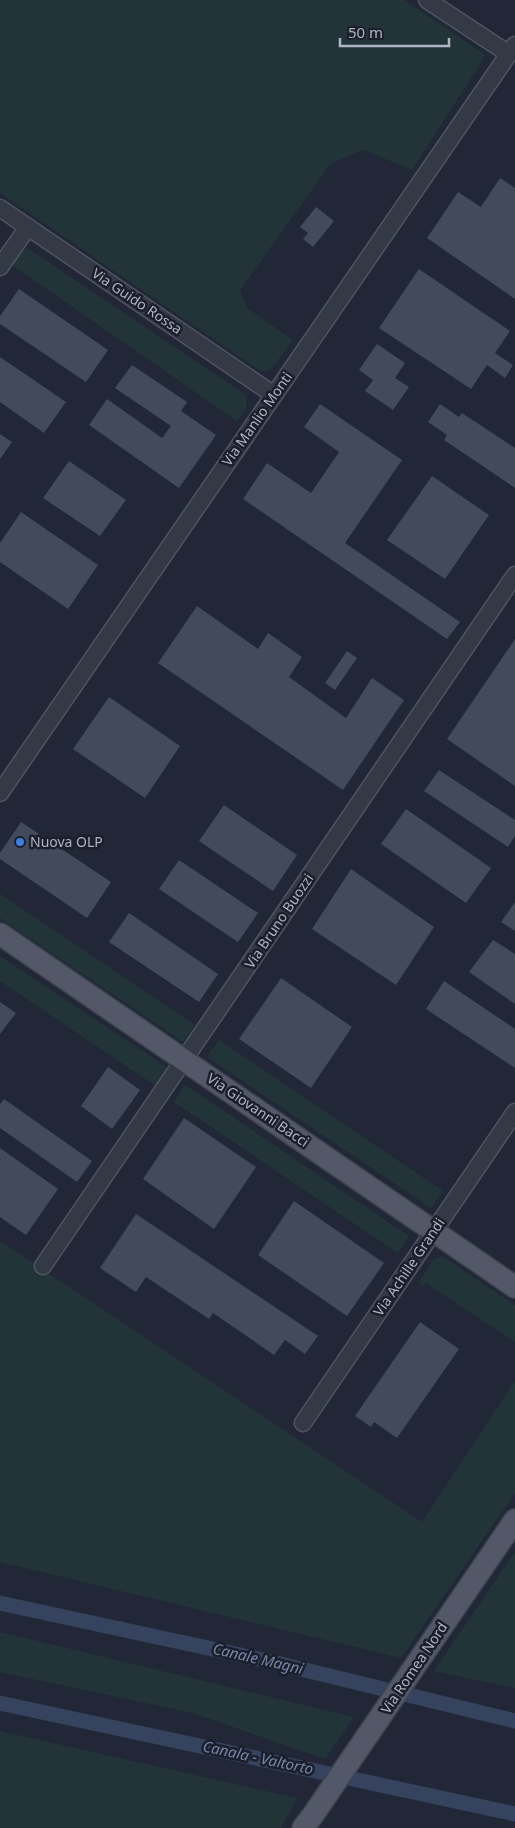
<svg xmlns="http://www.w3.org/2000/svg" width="515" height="1828" viewBox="0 0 515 1828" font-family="'Noto Sans',sans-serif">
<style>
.green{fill:#233438}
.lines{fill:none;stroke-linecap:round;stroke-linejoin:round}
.canal{stroke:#36435e;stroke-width:15}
.building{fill:#424a5b}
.minor-casing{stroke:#4e5461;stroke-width:19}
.major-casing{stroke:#3d4350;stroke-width:24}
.minor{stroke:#343946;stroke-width:16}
.major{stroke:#525867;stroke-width:21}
.shop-dot{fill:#3f7fe0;stroke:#1a1f2b;stroke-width:2}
.labels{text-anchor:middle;stroke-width:5;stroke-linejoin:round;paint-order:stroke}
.street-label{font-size:14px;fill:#aeb4c3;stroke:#1a1f2b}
.poi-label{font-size:14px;fill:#aeb4c3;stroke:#1a1f2b;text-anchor:start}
.water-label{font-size:15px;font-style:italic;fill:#7787aa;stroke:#1a1f2b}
</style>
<rect width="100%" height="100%" fill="#212736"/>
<!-- green -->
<g class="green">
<polygon points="0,0 404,0 486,55 412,170 364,150 331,163 240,290 247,308 293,340 272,368 262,372 0,193"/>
<polygon points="22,249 29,249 246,395 247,407 237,421 12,265"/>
<polygon points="0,894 195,1025 183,1042 0,918"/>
<polygon points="0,956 168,1068 156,1086 0,981"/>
<polygon points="219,1040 443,1191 431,1208 207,1057"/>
<polygon points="185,1085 409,1236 398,1253 174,1102"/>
<polygon points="0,1241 422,1522 515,1381 515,1493 401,1658 0,1562"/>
<polygon points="442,1256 515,1305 515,1342 426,1283 423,1287 419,1282 434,1259"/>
<polygon points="515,1552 515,1688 434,1671"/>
<polygon points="0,1632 354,1717 325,1759 193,1713 0,1672"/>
<polygon points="0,1731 297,1798 281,1828 0,1828"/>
</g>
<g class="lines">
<!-- canal -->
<g class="canal">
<polyline points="0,1603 268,1661 515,1721"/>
<polyline points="0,1703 515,1814"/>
</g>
</g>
<!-- building -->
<g class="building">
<polygon points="500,178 515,188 515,299 427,238 458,192 481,207"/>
<polygon points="316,207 334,221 313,247 303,239 308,233 300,227"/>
<polygon points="419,269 510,331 495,353 513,365 505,378 487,365 471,389 379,328"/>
<polygon points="19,289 108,350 86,382 0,324 0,316"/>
<polygon points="377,344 405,363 395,378 409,387 393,410 365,391 373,380 359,370"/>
<polygon points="0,357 66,402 44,433 0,402"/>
<polygon points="132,365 187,402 181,411 216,435 179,488 89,425 107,399 162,438 171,426 115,388"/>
<polygon points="320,404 402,460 345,543 460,622 447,639 243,499 267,463 311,493 339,452 304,427"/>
<polygon points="440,404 459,417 462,413 515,448 515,488 444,440 447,435 428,422"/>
<polygon points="0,434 12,442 0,459"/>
<polygon points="69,461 126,500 100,536 43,498"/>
<polygon points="432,476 489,515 445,579 387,540"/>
<polygon points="21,512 98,565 68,609 0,562 0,543"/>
<polygon points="197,606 258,649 268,633 302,657 289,677 346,718 372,678 404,700 343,790 158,663"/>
<polygon points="515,639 515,786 447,739"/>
<polygon points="347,651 357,658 335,690 325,683"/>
<polygon points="109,697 180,746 145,798 73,749"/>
<polygon points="439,770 515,820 515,836 508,847 424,791"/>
<polygon points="224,805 297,855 273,891 199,841"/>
<polygon points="406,809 491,868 466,903 381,844"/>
<polygon points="21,822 111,882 87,918 0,859 0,853"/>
<polygon points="179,860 258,913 238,942 159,889"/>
<polygon points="351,869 434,927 396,985 312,929"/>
<polygon points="515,902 515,931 501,922"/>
<polygon points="129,913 218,974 199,1002 109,942"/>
<polygon points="493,940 515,954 515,1004 469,972"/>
<polygon points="281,978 352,1027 311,1088 239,1039"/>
<polygon points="444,981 515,1029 515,1068 426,1009"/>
<polygon points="0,1002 16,1013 0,1034"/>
<polygon points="108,1067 140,1090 112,1129 81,1106"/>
<polygon points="4,1099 92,1161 77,1182 0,1128 0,1104"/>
<polygon points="184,1118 256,1167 214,1229 143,1179"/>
<polygon points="0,1148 58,1189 26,1235 0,1217"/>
<polygon points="294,1201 384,1263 347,1316 258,1255"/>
<polygon points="136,1214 318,1336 305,1354 285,1340 274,1355 213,1313 209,1319 146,1277 136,1292 100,1268"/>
<polygon points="420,1322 459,1349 397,1438 374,1422 371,1427 355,1416"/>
</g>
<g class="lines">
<!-- minor casing -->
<g class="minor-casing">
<g id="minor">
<polyline points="427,0 509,54"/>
<polyline points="0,208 274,395"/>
<polyline points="0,267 28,227"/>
<polyline points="0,793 515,45"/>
<polyline points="43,1266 515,575"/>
<polyline points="303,1423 515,1112"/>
</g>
</g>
<!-- major casing -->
<g class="major-casing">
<g id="major">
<polyline points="0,934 515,1287"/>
<polyline points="303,1828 313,1815 515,1520"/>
</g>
</g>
<!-- minor -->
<use href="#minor" class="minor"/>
<!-- major -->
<use href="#major" class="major"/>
</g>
<!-- markers -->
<circle class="shop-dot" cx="20" cy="842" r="5"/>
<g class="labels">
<!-- street labels -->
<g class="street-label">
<text transform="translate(137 301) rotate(34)" y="5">Via Guido Rossa</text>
<text transform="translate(257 419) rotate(-55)" y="5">Via Manlio Monti</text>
<text transform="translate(279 921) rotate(-56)" y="5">Via Bruno Buozzi</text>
<text transform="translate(258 1110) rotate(34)" y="5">Via Giovanni Bacci</text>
<text transform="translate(409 1267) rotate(-56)" y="5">Via Achille Grandi</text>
<text transform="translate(414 1668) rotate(-56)" y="5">Via Romea Nord</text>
</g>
<!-- poi labels -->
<g class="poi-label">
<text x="30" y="847">Nuova OLP</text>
</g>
<!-- water labels -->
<g class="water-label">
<text transform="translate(258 1659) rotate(13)" y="5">Canale Magni</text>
<text transform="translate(258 1758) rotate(12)" y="5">Canala - Valtorto</text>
</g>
</g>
<!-- scale -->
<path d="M340 38v8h109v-8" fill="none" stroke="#aeb4c3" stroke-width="2.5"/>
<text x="348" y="38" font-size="15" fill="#aeb4c3" stroke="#1a1f2b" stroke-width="4" paint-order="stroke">50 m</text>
</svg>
